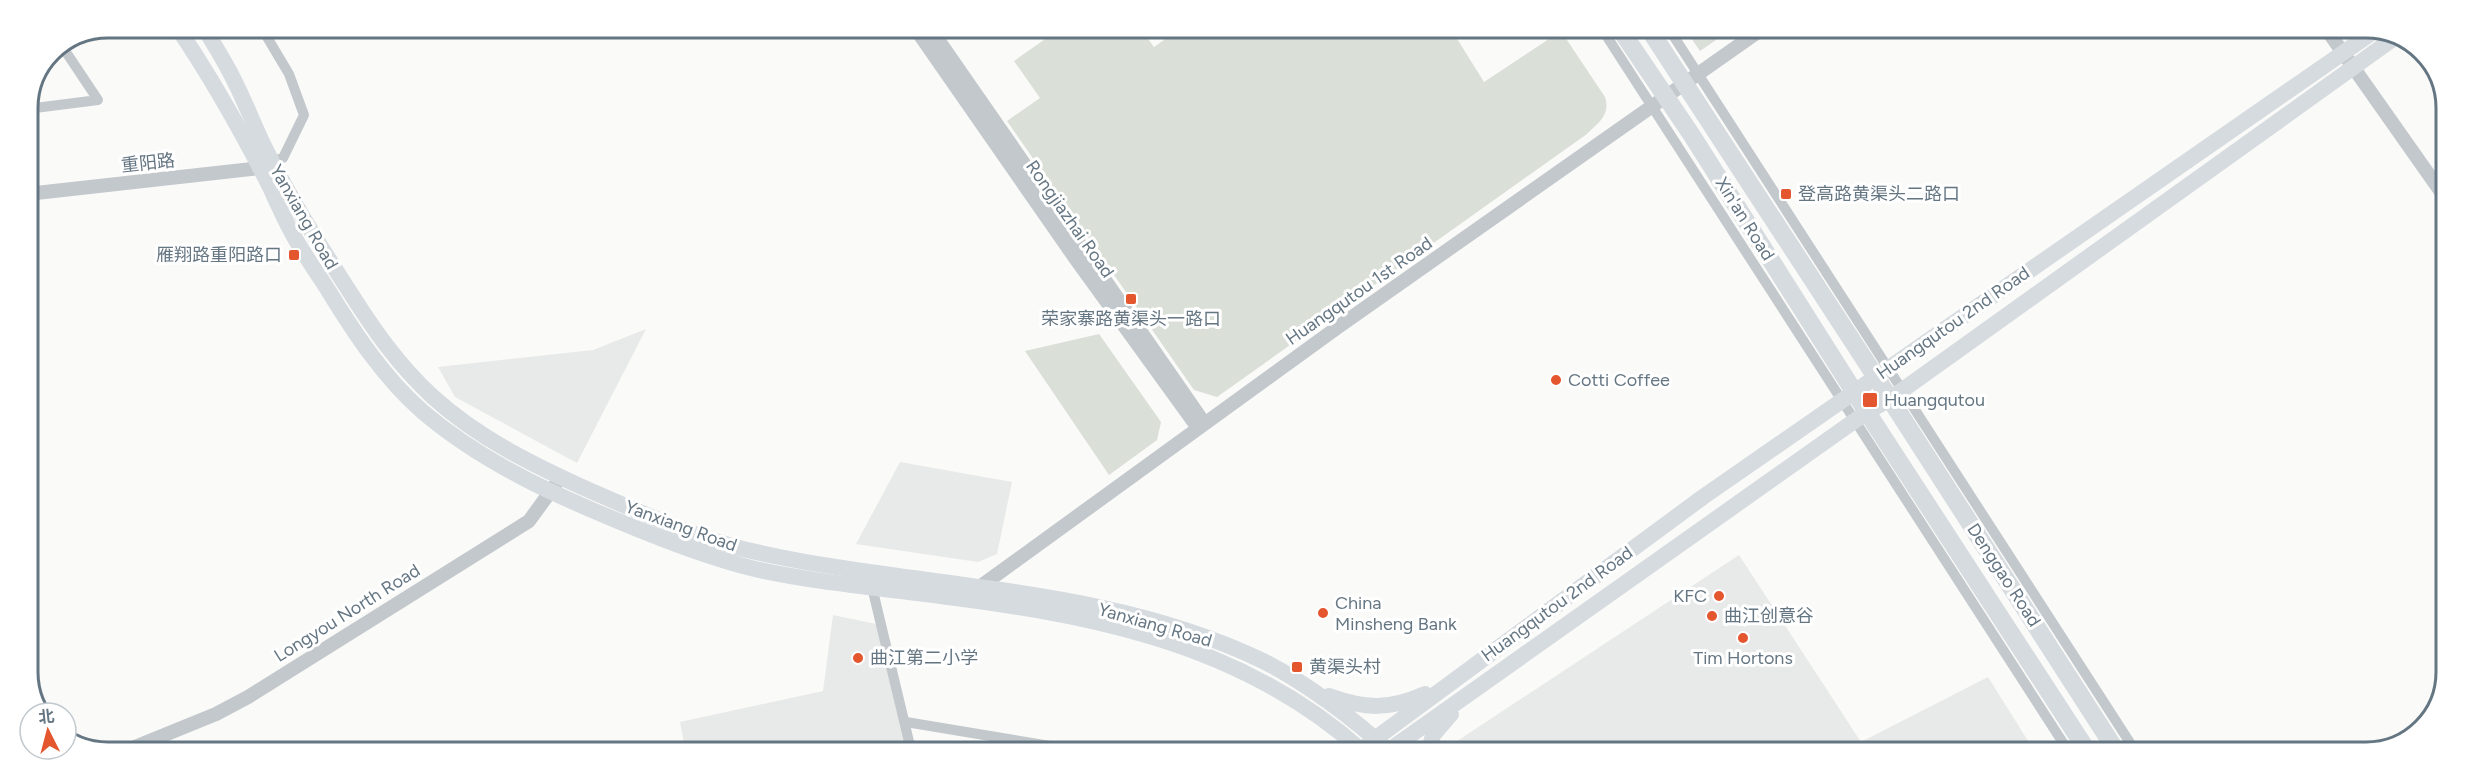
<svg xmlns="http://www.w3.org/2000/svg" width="2474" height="779" viewBox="0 0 2474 779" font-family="Figtree,'Noto Sans SC',sans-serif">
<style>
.built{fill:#e8e9e9}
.green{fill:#dadfd7}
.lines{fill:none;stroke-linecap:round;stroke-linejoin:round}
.minor{stroke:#c3c8cc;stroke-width:10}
.tertiary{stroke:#c3c8cc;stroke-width:14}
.secondary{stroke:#d6dbdf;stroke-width:16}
.primary{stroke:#d6dbdf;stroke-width:18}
.poi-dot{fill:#e4572e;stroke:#fff;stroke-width:2}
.labels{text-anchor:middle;stroke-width:6;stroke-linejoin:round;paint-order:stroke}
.street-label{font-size:18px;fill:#657683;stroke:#fff}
.poi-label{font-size:18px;fill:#657683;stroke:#fff;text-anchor:start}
.rim{fill:none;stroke:#657683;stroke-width:3}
</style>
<rect width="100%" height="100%" fill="#fafaf8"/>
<!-- built -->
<g class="built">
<polygon points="646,329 577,463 455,397 438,367 593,350"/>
<polygon points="900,462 1012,482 997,554 978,562 856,544"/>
<polygon points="1739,555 1861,742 1988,677 2035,752 1442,751"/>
<polygon points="833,615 881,625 907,750 685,750 680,722 823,691"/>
</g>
<!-- green -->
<g class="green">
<path d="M1061,28h25l2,3 4,-3h48l14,19 27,-19 270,1 33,53 77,-51 44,66c6,18 -7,26 -18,37l-370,263 -23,-7 -187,-269 33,-23 -26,-37z"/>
<polygon points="1685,29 1732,29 1700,51"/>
<polygon points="1099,334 1161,422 1157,440 1109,475 1025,351"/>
</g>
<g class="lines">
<!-- minor -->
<g class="minor">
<polyline points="261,27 289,74 304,115 283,158 272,161"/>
<polyline points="1602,29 2069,752"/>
<polyline points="1669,29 2136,752"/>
<polyline points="936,36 948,28"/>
<polyline points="27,109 98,100 62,46"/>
<polyline points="872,587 911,750"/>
<polyline points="906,722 1074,750"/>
</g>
<!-- tertiary -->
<g class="tertiary">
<polyline points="915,28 1075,258 1198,428"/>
<polyline points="930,28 1200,417"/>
<polyline points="2327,30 2446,199"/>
<polyline points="27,194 260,168 268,163"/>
<polyline points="981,586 1338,327 1762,29"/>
<polyline points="130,749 216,714 248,697 529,521 561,477"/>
</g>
<!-- secondary -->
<g class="secondary">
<path d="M177,27c34,50 65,105 93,160 8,18 16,36 26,53 10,17 21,33 32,50 27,44 56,88 95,122 59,50 129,82 200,111 43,18 87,35 132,46 53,12 108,17 162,24 162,20 319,45 445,158"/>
<path d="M204,27c7,13 15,25 22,38 15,26 25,54 38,81 24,49 53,95 82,140 26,41 51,78 87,111 45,41 102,69 158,94 49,21 100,45 152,58 172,41 357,33 520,112 42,21 91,58 126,90"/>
<path d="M1329,696c36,13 60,14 96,-2"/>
<polyline points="1368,744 1703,497 2376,30"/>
<polyline points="1388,751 1867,412 1890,399 2397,36"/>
<polyline points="1429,751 1433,735 1451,714"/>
</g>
<!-- primary -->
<g class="primary">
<polyline points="1620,29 1691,134 1867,412 2088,752"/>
<polyline points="1649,29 1872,371 2117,752"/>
</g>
</g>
<!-- markers -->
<g class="poi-dot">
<rect x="1780" y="188" width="12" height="12" rx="3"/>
<rect x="288" y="249" width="12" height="12" rx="3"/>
<rect x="1125" y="293" width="12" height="12" rx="3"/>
<circle cx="1556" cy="380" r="6"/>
<rect x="1862" y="392" width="16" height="16" rx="3"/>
<circle cx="1719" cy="596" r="6"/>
<circle cx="1323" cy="613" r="6"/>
<circle cx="1712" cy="616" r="6"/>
<circle cx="1743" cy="638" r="6"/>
<circle cx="858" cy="658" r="6"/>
<rect x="1291" y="661" width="12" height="12" rx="3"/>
</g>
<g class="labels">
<!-- street labels -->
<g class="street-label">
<text transform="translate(148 163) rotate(-6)" y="6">重阳路</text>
<text transform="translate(304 217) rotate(60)" y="6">Yanxiang Road</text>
<text transform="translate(1070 219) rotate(55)" y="6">Rongjiazhai Road</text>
<text transform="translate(1745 219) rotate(58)" y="6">Xin'an Road</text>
<text transform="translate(1359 291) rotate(-35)" y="6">Huangqutou 1st Road</text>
<text transform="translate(1953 323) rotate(-35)" y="6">Huangqutou 2nd Road</text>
<text transform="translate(681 526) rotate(20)" y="6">Yanxiang Road</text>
<text transform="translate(2004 575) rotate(57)" y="6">Denggao Road</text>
<text transform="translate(1557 604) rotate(-36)" y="6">Huangqutou 2nd Road</text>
<text transform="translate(347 613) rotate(-32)" y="6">Longyou North Road</text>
<text transform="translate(1155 625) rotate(16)" y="6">Yanxiang Road</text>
</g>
<!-- poi labels -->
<g class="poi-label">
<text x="1798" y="200">登高路黄渠头二路口</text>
<text x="282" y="261" text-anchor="end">雁翔路重阳路口</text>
<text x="1131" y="325" text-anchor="middle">荣家寨路黄渠头一路口</text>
<text x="1568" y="386">Cotti Coffee</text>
<text x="1884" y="406">Huangqutou</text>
<text x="1707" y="602" text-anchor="end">KFC</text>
<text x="1335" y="609">China<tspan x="1335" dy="21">Minsheng Bank</tspan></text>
<text x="1724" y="622">曲江创意谷</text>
<text x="870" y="664">曲江第二小学</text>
<text x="1743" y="664" text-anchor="middle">Tim Hortons</text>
<text x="1309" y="673">黄渠头村</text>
</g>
</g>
<!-- crop -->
<path d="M0 0H2474V779H0ZM108 38H2366A70 70 0 0 1 2436 108V672A70 70 0 0 1 2366 742H108A70 70 0 0 1 38 672V108A70 70 0 0 1 108 38Z" fill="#fff" fill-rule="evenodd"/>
<path class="rim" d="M108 38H2366A70 70 0 0 1 2436 108V672A70 70 0 0 1 2366 742H108A70 70 0 0 1 38 672V108A70 70 0 0 1 108 38Z"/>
<!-- north arrow -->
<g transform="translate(48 731) rotate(354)"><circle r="28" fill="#ffffff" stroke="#c1c8cd" stroke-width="1.5"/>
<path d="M0-4.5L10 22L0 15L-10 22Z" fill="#e4572e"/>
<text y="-9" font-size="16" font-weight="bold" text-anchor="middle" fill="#657683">北</text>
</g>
</svg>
